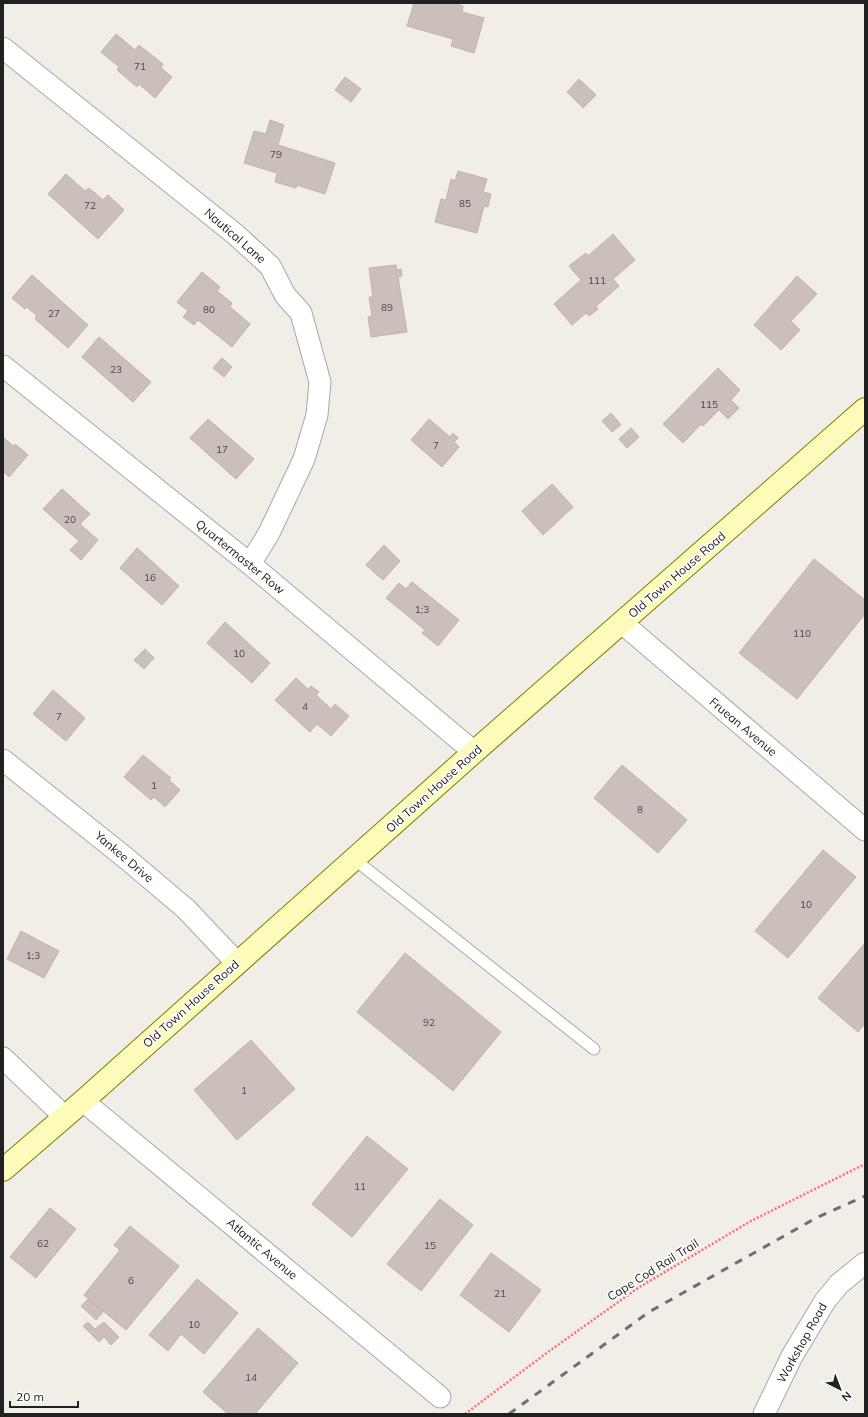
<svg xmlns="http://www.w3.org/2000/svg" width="868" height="1417" viewBox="0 0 868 1417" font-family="Mulish,sans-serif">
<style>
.building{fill:#cabfba;stroke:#c4b2a8}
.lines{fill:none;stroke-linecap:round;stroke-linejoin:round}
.service-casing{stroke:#a8a8a8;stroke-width:13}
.minor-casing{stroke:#a8a8a8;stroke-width:23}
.secondary-casing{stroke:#7b7f00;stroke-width:24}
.path{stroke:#ff6e6a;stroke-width:2.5;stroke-dasharray:2 2;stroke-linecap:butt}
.service{stroke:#fff;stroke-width:11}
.minor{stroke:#fff;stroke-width:21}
.secondary{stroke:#fcfbba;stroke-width:22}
.rail{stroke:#6f6f6f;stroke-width:3;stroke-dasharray:8 8;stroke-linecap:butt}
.labels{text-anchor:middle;stroke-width:3;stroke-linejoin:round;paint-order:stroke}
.number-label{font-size:10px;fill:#4b4847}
.street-label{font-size:12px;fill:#212121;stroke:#fff}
</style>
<rect width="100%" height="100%" fill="#f1ede7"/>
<!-- building -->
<g class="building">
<polygon points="414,3 453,3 463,6 462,12 484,18 474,53 451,46 453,39 407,26"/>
<polygon points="116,34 135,50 139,45 163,64 161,68 172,77 155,98 139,84 137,87 117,70 119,67 101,52"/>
<polygon points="345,77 361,89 351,102 335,90"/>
<polygon points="579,79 596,95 583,108 567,92"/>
<polygon points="270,120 284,125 278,145 335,163 325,194 297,185 296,188 275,182 277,173 244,163 254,131 266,134"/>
<polygon points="458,171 487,179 483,192 491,194 488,207 484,206 477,233 435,222 441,199 446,200 451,179 455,181"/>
<polygon points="66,174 85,191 89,188 103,200 108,195 124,210 98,239 48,194"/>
<polygon points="613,234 635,260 613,279 619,286 596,306 598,309 589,316 586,313 572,325 554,304 581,280 569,266 586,253 588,256"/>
<polygon points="396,265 397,270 401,269 402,276 398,277 407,332 371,337 368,317 372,316 369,297 373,297 369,268"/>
<polygon points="202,272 220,287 217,291 232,303 230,307 250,324 232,347 198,320 194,325 183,317 188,311 177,302"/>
<polygon points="32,275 88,325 68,348 35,319 37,316 27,307 25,309 12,298"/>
<polygon points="797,276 817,294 791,321 800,330 781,350 754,325"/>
<polygon points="99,337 151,382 133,402 82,357"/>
<polygon points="222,358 232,367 224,377 213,368"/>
<polygon points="718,368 740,390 731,400 739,408 728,419 719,410 703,426 701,424 683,443 663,424"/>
<polygon points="611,413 621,425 612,432 602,421"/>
<polygon points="208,419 254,459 236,479 190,438"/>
<polygon points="429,419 450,437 453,433 458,438 454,442 459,447 442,467 411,440"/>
<polygon points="631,428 639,437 627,448 619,439"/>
<polygon points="3,437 13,446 15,444 28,455 9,477 3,471"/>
<polygon points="552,484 573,507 543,535 522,511"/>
<polygon points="62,489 90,514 80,524 98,540 81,560 70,550 79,541 43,509"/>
<polygon points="384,545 400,561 383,580 366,565"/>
<polygon points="137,548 179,586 162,605 120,568"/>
<polygon points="814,559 865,600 865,614 797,699 739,653"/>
<polygon points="412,582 459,620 438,646 422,633 425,630 386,598 399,583 406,589"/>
<polygon points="225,622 270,663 252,683 207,643"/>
<polygon points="145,649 154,658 144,669 134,660"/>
<polygon points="296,678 308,689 311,686 319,692 316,695 331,709 335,704 349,716 331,736 317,724 310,732 275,700"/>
<polygon points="53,690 85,718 66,741 33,714"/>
<polygon points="143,755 171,778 169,780 180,790 165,807 154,797 151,800 124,777"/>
<polygon points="622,765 687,820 658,853 594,798"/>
<polygon points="823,850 856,877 788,958 755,931"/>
<polygon points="21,931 59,951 44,978 7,959"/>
<polygon points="865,943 865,1023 858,1032 818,998"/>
<polygon points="405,953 501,1032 453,1091 357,1012"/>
<polygon points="251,1040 295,1089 237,1140 194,1090"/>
<polygon points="367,1136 408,1169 352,1237 312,1204"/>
<polygon points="440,1199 473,1225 421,1291 387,1264"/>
<polygon points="50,1208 76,1229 36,1278 10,1257"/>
<polygon points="130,1226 179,1266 126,1330 84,1295 120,1250 114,1245"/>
<polygon points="491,1253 541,1290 509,1332 460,1295"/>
<polygon points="197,1279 238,1313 204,1354 181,1334 168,1351 149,1335"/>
<polygon points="88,1299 103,1312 96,1320 81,1306"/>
<polygon points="88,1322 95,1329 104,1322 119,1337 111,1345 104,1337 99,1342 83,1326"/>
<polygon points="258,1328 298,1363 255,1414 228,1414 203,1392"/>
</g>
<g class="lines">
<!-- service casing -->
<g class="service-casing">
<polyline id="service" points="354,859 594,1049"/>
</g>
<!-- minor casing -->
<g class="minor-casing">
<g id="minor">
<polyline points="3,48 235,234 270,266 285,295 301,313 320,382 317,415 304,459 269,533 250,564"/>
<polyline points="3,366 250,564 474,752"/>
<polyline points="622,623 865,830"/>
<polyline points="3,760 127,859 186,909 237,963"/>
<polyline points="3,1058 64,1116"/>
<polyline points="83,1101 440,1397"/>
<polyline points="764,1414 792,1356 825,1301 839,1284 865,1263"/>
</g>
</g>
<!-- secondary casing -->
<g class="secondary-casing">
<polyline id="secondary" points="3,1170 83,1101 474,752 865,409"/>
</g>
<!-- path -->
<polyline class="path" points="465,1414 548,1352 638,1288 751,1221 865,1164"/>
<!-- service -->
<use href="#service" class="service"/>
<!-- minor -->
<use href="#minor" class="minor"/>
<!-- secondary -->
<use href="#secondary" class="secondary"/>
<!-- rail -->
<polyline class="rail" points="509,1414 649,1312 816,1218 865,1196"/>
</g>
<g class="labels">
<!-- number labels -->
<g class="number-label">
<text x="140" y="70">71</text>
<text x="276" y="158">79</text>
<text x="465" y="207">85</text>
<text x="90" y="209">72</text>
<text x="597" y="284">111</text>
<text x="387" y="311">89</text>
<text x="209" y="313">80</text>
<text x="54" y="317">27</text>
<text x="116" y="373">23</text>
<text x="709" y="408">115</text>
<text x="436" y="449">7</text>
<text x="222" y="453">17</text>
<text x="70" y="523">20</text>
<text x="150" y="581">16</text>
<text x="422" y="613">1;3</text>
<text x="802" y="637">110</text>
<text x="239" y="657">10</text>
<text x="305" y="710">4</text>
<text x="59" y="720">7</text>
<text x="154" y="789">1</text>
<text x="640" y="813">8</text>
<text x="806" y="908">10</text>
<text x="33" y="959">1;3</text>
<text x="429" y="1026">92</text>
<text x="244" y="1094">1</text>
<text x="360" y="1190">11</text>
<text x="43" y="1247">62</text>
<text x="430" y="1249">15</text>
<text x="131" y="1284">6</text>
<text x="500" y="1297">21</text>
<text x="194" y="1328">10</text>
<text x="251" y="1381">14</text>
</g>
<!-- street labels -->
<g class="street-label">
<text transform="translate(235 236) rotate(41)" y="4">Nautical Lane</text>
<text transform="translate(240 557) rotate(39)" y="4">Quartermaster Row</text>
<text transform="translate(677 575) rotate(-41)" y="4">Old Town House Road</text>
<text transform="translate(743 727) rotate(40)" y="4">Fruean Avenue</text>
<text transform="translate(434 789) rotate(-42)" y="4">Old Town House Road</text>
<text transform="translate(124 857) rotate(40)" y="4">Yankee Drive</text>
<text transform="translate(191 1004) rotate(-42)" y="4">Old Town House Road</text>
<text transform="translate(262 1249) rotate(40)" y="4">Atlantic Avenue</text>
<text transform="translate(653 1270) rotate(-32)" y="4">Cape Cod Rail Trail</text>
<text transform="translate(802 1343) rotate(-61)" y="4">Workshop Road</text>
</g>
</g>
<!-- border -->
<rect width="868" height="1417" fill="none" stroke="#212121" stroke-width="8"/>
<!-- north arrow -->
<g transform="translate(840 1389) rotate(138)" stroke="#ffffff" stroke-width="3" paint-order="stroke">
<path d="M0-3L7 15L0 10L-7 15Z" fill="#212121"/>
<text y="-6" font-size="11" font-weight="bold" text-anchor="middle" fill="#212121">N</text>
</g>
<!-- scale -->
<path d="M10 1401v6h68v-6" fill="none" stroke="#212121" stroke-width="2"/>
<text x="16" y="1401" font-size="12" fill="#212121" stroke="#ffffff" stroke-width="3" paint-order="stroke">20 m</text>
</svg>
